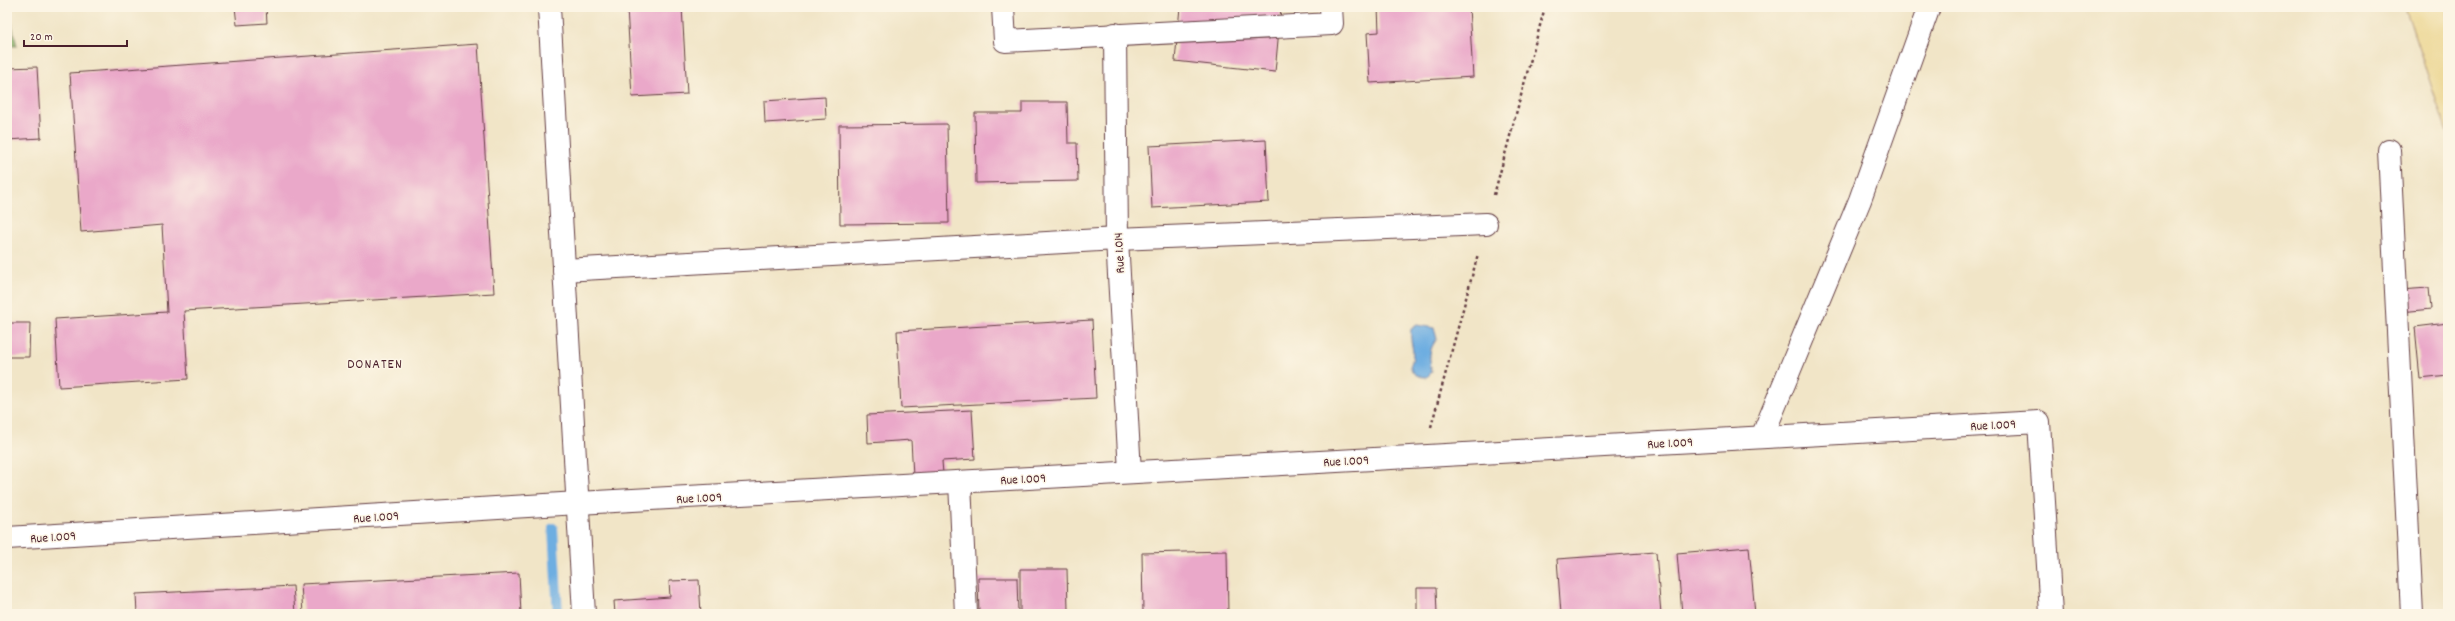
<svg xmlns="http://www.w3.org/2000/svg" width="2455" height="621" viewBox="0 0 2455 621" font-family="Dekko,sans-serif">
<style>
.forest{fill:#84af66;stroke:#676748}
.sand{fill:#eeda9e;stroke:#9c7c64}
.water{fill:#6eaee1;stroke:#5c6686}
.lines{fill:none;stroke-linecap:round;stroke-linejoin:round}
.stream{stroke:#6eaee1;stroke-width:10}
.building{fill:#eaa8c9}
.minor-casing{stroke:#633d42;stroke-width:24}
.path{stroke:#633d42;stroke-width:2.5;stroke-dasharray:3 3;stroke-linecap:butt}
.minor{stroke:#fff;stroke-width:22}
.labels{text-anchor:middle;stroke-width:3;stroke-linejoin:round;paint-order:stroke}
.street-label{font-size:13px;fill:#4a1f2b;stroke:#fcf5e5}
.neighbourhood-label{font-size:14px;letter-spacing:1px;fill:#4a1f2b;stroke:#fcf5e5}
</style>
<rect width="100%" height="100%" fill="#fcf5e5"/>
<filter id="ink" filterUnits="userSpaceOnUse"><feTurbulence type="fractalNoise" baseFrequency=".025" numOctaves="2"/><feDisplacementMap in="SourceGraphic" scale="8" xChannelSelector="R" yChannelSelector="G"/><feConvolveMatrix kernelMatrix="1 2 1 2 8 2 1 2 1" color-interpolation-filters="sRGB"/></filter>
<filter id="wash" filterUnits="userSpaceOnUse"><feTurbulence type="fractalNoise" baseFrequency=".012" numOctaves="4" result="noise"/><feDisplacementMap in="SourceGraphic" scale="16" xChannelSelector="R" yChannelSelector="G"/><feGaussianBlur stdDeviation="0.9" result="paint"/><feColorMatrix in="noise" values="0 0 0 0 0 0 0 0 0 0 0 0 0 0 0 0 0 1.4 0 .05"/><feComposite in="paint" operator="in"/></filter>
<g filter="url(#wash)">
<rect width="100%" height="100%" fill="#f1e5c7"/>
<!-- forest -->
<polygon class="forest" points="7,7 8,7 17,46 7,46"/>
<!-- sand -->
<polygon class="sand" points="2405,7 2448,7 2448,136"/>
<!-- water -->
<path class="water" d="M1417,325l17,3 3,11c-9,11 -8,19 -5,33l-5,5c-9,0 -13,-2 -17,-10 7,-17 -1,-22 1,-38z"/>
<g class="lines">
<!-- stream -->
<polyline class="stream" points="553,528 558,614"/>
</g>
<g id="blocks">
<!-- building -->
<g class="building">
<polygon points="235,7 266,7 267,23 237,25"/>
<polygon points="627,7 682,7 687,94 632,97"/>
<polygon points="1180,7 1281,8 1275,72 1175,61"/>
<polygon points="1378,7 1469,7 1473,77 1370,83 1367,33 1379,32"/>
<polygon points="478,44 494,293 184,311 188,379 59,387 55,319 167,312 162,225 81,232 70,73"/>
<polygon points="37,67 41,138 7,140 7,68"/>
<polygon points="825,97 826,119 765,123 764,101"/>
<polygon points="1022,102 1067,102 1068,143 1077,143 1078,181 976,183 975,113 1022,113"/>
<polygon points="947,124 949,223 840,224 839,125"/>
<polygon points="1266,140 1269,202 1152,208 1149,146"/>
<polygon points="2429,288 2431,309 2401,312 2399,290"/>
<polygon points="1092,320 1096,398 901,408 897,331"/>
<polygon points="9,323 30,323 29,357 8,357"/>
<polygon points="2448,323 2448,376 2420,379 2415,327"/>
<polygon points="972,410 975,459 942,461 943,474 913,476 911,440 868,443 867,415"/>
<polygon points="1749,547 1755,614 1682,614 1677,553"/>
<polygon points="1227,551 1228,614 1143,613 1142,553"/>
<polygon points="1656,552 1661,614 1561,614 1557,559"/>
<polygon points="1020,569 1067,569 1068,611 1020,612"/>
<polygon points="519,573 521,614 303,614 301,584"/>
<polygon points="978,578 1017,578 1018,613 979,613"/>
<polygon points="699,580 701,614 615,614 614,601 670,597 669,581"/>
<polygon points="293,586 295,614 137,614 136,594"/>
<polygon points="1417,588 1436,588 1437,614 1417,614"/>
</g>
</g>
</g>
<g filter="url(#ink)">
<use href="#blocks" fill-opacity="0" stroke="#633d42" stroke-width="1"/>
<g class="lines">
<!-- minor casing -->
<g class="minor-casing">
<g id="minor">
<polyline points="549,7 584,614"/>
<polyline points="1003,7 1005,41 1332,24 1331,7"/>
<polyline points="1115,34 1117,239 1130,472"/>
<polyline points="2389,150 2412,614"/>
<polyline points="564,270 1117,239 1486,224"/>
<polyline points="1762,437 1860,200 1929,7"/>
<polyline points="960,482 966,614"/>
<polyline points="7,538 578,503 2039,422 2051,614"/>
</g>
</g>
<!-- path -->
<g class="path">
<polyline points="1494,195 1545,7"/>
<polyline points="1431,427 1478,254"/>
</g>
<!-- minor -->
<use href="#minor" class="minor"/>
</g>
</g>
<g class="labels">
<!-- street labels -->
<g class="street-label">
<text transform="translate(1118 253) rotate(-93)" y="5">Rue 1.014</text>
<text transform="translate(1993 424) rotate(-3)" y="5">Rue 1.009</text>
<text transform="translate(1670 442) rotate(-3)" y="5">Rue 1.009</text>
<text transform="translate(1346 460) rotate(-3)" y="5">Rue 1.009</text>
<text transform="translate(1023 478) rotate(-3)" y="5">Rue 1.009</text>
<text transform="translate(699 497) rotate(-3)" y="5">Rue 1.009</text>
<text transform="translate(376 516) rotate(-4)" y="5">Rue 1.009</text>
<text transform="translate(53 536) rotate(-4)" y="5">Rue 1.009</text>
</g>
<!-- neighbourhood labels -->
<g class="neighbourhood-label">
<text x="375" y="368">DONATEN</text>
</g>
</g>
<!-- margin -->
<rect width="2455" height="621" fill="none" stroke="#fcf5e5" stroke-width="24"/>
<!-- scale -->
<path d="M24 40v6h103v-6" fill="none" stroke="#4a1f2b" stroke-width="2"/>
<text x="30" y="40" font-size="12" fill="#4a1f2b" stroke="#fcf5e5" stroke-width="3" paint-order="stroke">20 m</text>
</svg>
